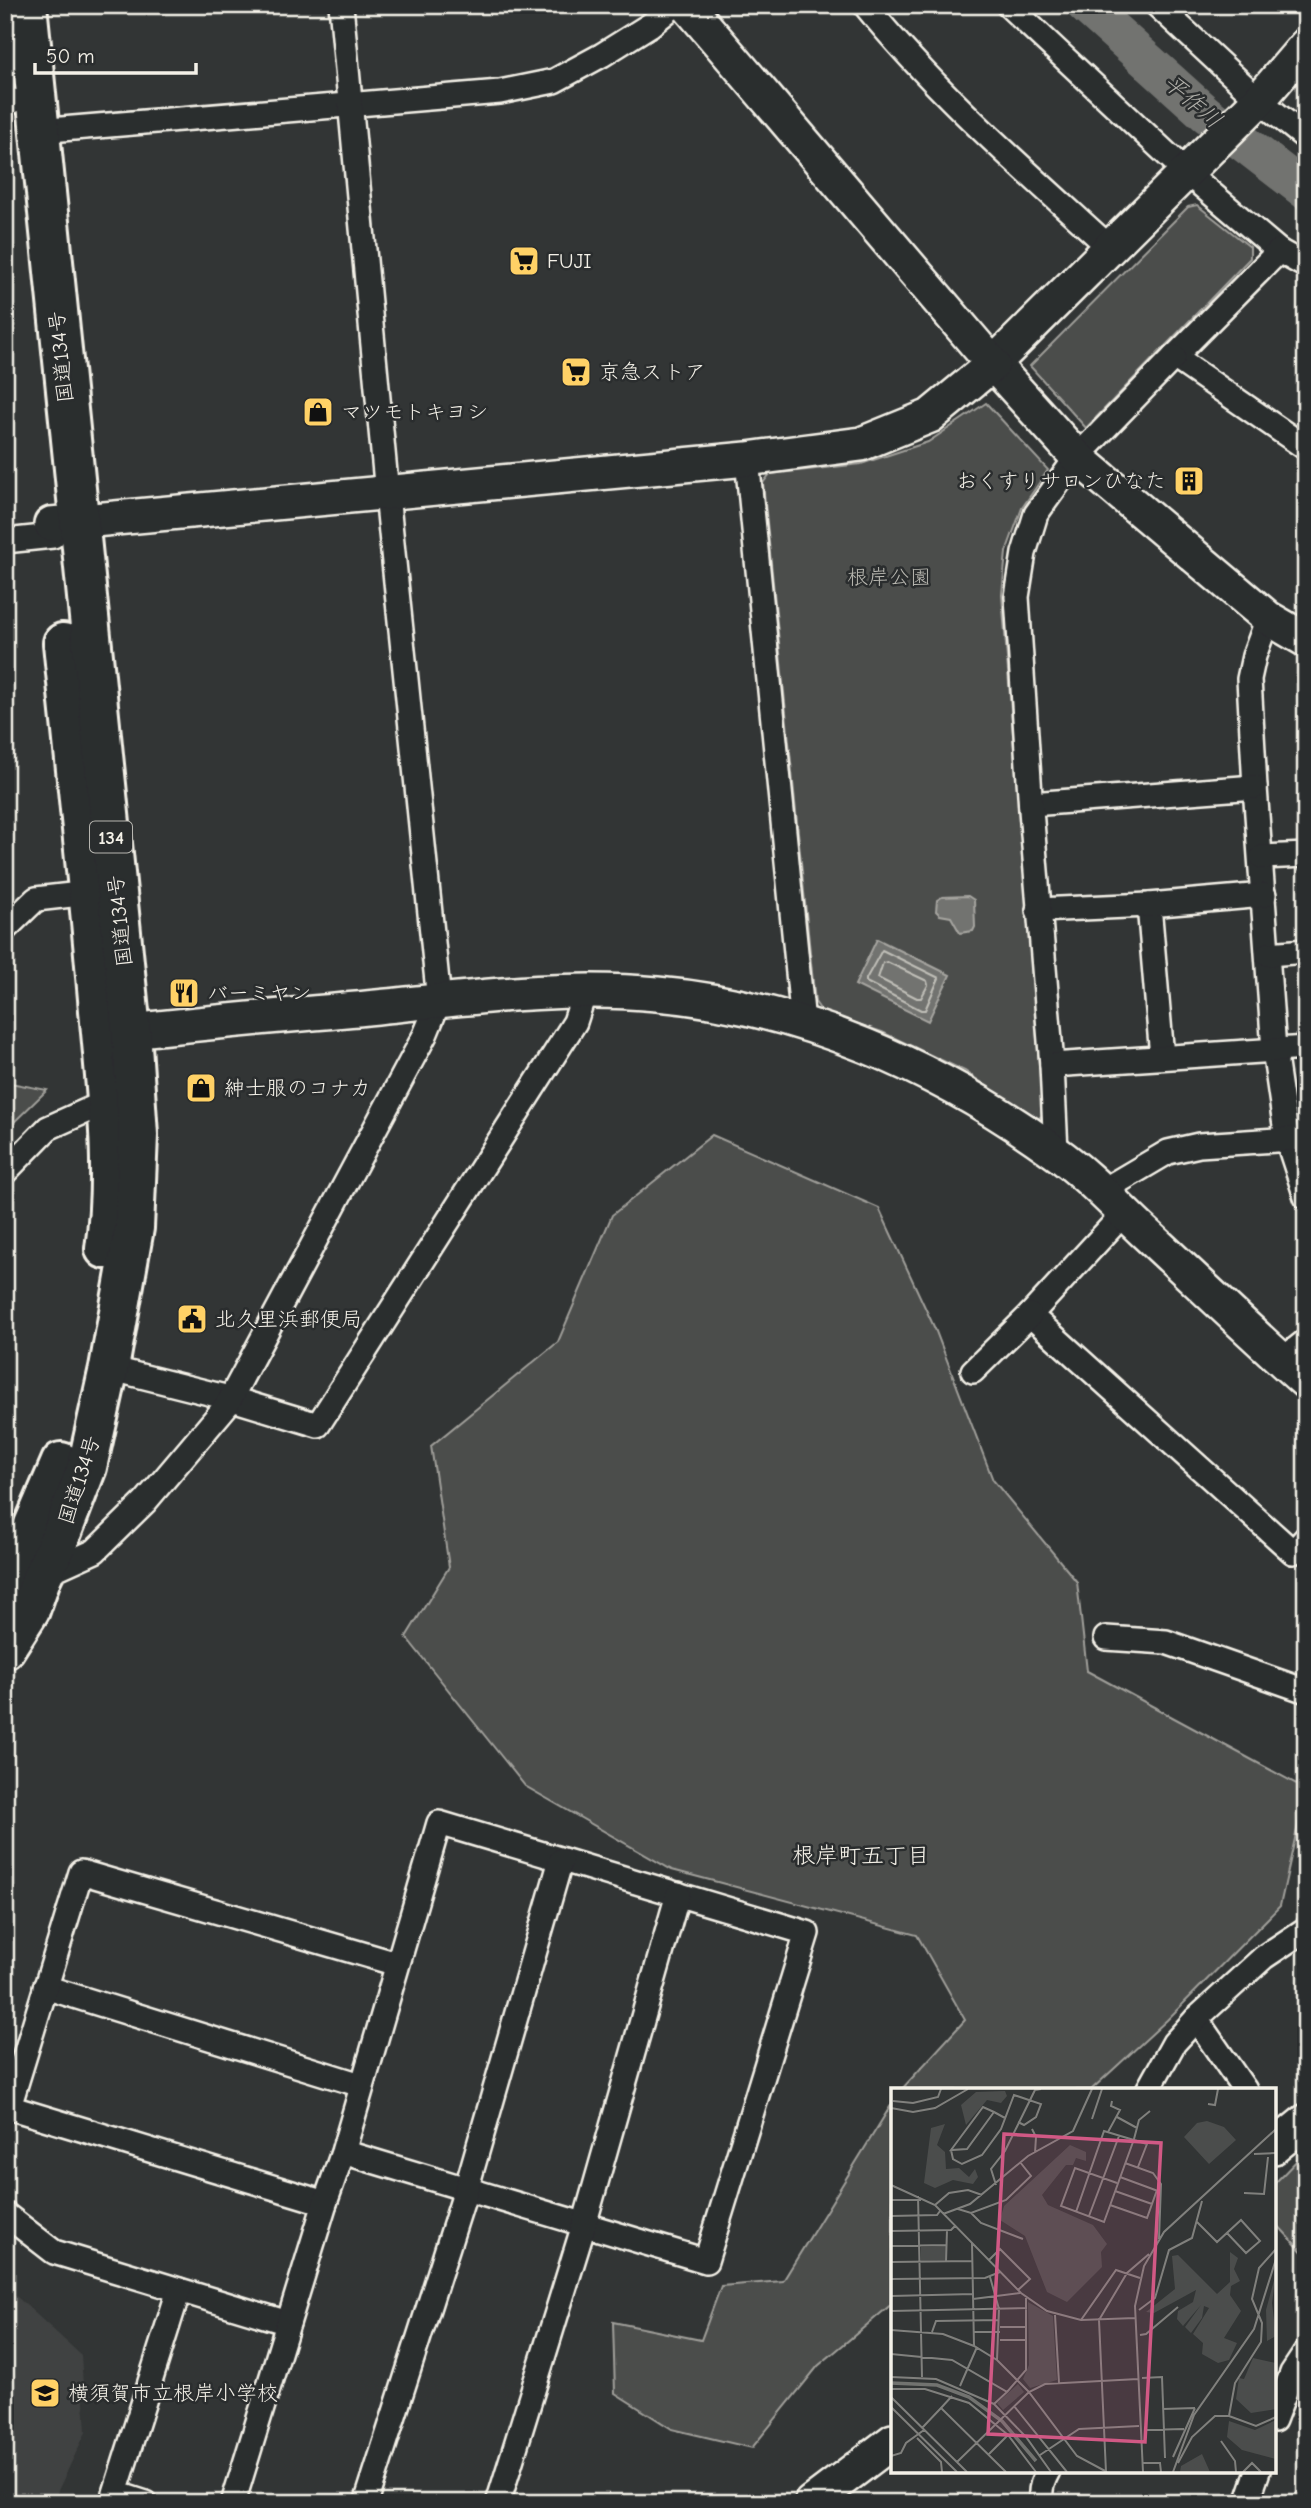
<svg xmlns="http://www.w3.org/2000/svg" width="1311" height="2508" viewBox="0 0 1311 2508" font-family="'Comic Neue','Klee One',sans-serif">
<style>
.built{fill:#404242}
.green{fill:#4b4d4c;stroke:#a09f9a;stroke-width:2}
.water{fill:#727370;stroke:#a6a5a0;stroke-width:2}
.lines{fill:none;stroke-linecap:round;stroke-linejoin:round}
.shore{stroke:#c0bfb8;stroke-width:2}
.river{stroke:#727370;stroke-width:38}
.street-casing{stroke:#f4f1e8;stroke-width:28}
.secondary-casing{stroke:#f4f1e8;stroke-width:38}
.highway-casing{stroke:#f4f1e8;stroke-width:44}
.street{stroke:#2a2d2e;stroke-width:23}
.secondary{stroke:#2a2d2e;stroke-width:33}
.highway{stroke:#2a2d2e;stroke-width:38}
.labels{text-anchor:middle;stroke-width:5;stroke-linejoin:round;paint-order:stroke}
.shield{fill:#2a2d2e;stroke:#b7b6b0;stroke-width:2}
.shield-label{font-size:19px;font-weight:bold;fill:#f4f1e8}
.poi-label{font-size:21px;fill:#f4f1e8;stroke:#2a2d2e;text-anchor:start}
.street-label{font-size:21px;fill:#f4f1e8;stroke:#2a2d2e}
.park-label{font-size:21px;fill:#b9b8b1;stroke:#2a2d2e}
.water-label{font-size:23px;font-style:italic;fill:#b3b2ac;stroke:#2a2d2e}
.neighbourhood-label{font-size:23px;fill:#f4f1e8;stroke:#2a2d2e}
.inset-river{fill:none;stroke:#727370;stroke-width:3.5}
.inset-road{fill:none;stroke:#80807d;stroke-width:2}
.view{fill:#d15985;fill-opacity:0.15;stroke:#d15985;stroke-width:3.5}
.inset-edge{fill:none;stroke:#f4f1e8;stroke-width:3.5}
</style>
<rect width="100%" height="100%" fill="#323535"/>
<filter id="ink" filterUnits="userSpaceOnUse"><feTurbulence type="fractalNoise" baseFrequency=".0143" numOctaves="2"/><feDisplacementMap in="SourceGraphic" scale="14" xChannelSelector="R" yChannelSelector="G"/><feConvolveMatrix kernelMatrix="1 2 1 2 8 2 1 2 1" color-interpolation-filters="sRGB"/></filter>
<g filter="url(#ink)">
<!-- built -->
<polygon class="built" points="5,2286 81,2355 86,2432 52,2503 5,2503"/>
<!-- green -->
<g class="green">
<polygon points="1197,205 1250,247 1250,258 1086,428 1030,366 1188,207"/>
<polygon points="986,403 1048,470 1022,508 1006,552 1002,595 1043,1115 1036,1120 965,1071 882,1032 822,1012 815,1002 763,483 770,474 861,464 928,442"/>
<polygon points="5,1082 47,1090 5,1131"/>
<polygon points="712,1135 879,1208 935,1329 993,1480 1077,1582 1087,1671 1306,1789 1280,1906 1167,2020 1091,2090 901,2090 965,2020 917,1935 672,1870 525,1786 406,1637 449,1567 431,1446 558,1342 612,1215"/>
<polygon points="893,2102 893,2303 818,2366 752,2448 672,2429 615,2393 613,2322 701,2340 721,2286 783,2281"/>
<polygon points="1306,2151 1306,2256 1274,2221 1274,2184"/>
</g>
<!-- water -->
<g class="water">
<polygon points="968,896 974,900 975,927 973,931 960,933 951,917 940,915 936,911 937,900 942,897"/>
<polygon points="877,939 950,975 928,1021 855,985"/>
</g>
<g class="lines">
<!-- shore -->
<g class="shore">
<polygon points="882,950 939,978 925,1010 921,1010 866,982 866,979"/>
<polygon points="887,962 927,981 928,985 921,998 917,998 878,978 883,963"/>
</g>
<!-- river -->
<polyline class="river" points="1085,5 1205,113 1306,191"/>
<!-- street casing -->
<g class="street-casing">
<g id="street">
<path d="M865,5c72,89 160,165 244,242"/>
<polyline points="1008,5 1186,172 1279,251"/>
<polyline points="1157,5 1259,100 1306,138"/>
<polyline points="5,102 13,101"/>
<polyline points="38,131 500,92 554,81 602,55 650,25 675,5"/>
<polyline points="1306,266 1279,251 1174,357 1306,448"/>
<polyline points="747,459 803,1023"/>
<polyline points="5,541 53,536"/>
<polyline points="1268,618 1254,656 1249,679 1255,787 1274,1050 1287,1139 1306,1197"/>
<polyline points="1031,804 1255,787"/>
<polyline points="1262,857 1306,855"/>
<polyline points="1149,905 1162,1057"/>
<polyline points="1038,910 1149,905 1264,895"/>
<polyline points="5,929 36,899 89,893"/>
<polyline points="1268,954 1306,951"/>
<polyline points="1052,1065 1031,810 1017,597 1024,553 1036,514 1077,457 1174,357"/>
<polyline points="1056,1152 1052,1065 1306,1048"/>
<polyline points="5,1172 48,1128 106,1102"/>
<polyline points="1102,1191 1168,1152 1199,1145 1306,1138"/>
<polyline points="1124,1213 1030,1315 1293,1552 1306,1538"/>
<polyline points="1282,1360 1306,1341"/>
<polyline points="109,1368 229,1398 318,1425 575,1022 585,991"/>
<polyline points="973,1371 1030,1315"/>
<polyline points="42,1575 95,1551 145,1502 227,1405 425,1035 439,1001 387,494 341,5"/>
<polyline points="1106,1638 1166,1642 1306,1691"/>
<polyline points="45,1987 361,2085"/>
<polyline points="1196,2019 1245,2090"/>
<polyline points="1148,2090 1174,2043 1196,2019 1264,1957 1306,1929"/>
<polyline points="5,2106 325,2203"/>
<polyline points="9,2107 81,1872 397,1964"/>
<polyline points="5,2214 54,2252 288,2323"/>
<polyline points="1274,2420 1292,2373 1306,2352"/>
<polyline points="146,2503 115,2493 179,2290"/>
<polyline points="233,2503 325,2203 343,2152 439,1823 807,1933 706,2261 343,2152"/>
<polyline points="366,2503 466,2190 561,1860"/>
<polyline points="498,2503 584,2225 678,1894"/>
<path d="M1043,2503c-5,-10 0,-23 5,-32"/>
<polyline points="1247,2503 1258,2471"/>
</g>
</g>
<!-- secondary casing -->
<g class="secondary-casing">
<g id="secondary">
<polyline points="1306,45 1259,100 993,364 1077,457 1268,618 1306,640"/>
<polyline points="51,524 747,459 861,444 930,416 993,364 687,5"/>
<path d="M105,1034c90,-11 181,-18 272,-27 92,-9 187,-22 280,-13 142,12 283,74 398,158 33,23 60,53 89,80 54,50 107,101 162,150"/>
<polyline points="1274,2147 1306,2121"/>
<polyline points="811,2503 893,2441"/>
</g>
</g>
<!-- highway casing -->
<g class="highway-casing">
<g id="highway">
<path d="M63,643c12,119 25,237 35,356 7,82 19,168 7,250"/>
<polyline points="5,1592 61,1462"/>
<polyline points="5,1649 30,1610 42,1576 60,1537 87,1467 109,1368 134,1228 138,1135 131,1031 27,5"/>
</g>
</g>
<!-- street -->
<use href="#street" class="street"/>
<!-- secondary -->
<use href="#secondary" class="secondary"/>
<!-- highway -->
<use href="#highway" class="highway"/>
</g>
</g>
<!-- icons -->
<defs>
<g id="supermarket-square" transform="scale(1.575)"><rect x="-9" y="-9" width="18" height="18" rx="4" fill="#ffd166" stroke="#2a2d2e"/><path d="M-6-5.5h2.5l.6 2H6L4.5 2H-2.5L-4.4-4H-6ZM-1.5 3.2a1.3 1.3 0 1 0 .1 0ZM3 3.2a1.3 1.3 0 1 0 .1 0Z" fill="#111"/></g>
<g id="shop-square" transform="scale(1.575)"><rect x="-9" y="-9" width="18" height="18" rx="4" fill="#ffd166" stroke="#2a2d2e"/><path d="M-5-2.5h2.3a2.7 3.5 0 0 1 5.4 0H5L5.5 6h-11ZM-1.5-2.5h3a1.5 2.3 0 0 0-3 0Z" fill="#111"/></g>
<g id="building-square" transform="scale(1.575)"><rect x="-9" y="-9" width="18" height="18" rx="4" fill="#ffd166" stroke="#2a2d2e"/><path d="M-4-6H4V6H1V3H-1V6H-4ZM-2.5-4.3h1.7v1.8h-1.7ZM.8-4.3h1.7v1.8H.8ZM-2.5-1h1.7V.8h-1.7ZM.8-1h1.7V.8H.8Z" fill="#111"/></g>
<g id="restaurant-square" transform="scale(1.575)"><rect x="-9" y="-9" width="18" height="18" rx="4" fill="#ffd166" stroke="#2a2d2e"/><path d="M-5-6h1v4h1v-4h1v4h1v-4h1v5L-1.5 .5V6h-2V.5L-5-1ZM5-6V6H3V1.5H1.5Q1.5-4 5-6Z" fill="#111"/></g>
<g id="civic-square" transform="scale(1.575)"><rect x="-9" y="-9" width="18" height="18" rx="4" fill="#ffd166" stroke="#2a2d2e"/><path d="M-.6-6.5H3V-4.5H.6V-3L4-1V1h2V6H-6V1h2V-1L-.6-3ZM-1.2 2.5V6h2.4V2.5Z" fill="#111"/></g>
<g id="school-square" transform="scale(1.575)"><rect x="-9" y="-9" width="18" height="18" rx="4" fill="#ffd166" stroke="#2a2d2e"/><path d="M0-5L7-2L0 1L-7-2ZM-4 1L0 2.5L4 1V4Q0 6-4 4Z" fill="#111"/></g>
</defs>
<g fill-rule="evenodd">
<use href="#supermarket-square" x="524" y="261"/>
<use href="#supermarket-square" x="576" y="372"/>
<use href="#shop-square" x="318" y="412"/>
<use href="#building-square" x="1189" y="481"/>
<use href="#restaurant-square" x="184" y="993"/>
<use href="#shop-square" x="201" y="1088"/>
<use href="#civic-square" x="192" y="1319"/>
<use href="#school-square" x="45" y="2393"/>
</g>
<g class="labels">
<!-- shield labels -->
<rect class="shield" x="90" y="821.5" width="42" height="31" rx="5"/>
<g class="shield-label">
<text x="111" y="844">134</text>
</g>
<!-- poi labels -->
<g class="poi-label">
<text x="547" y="268">FUJI</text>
<text x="599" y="379">京急ストア</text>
<text x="341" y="419">マツモトキヨシ</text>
<text x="1166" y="488" text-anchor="end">おくすりサロンひなた</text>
<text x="207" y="1000">バーミヤン</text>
<text x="224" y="1095">紳士服のコナカ</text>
<text x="215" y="1326">北久里浜郵便局</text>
<text x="68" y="2400">横須賀市立根岸小学校</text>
</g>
<!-- street labels -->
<g class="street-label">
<text transform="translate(61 357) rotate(-96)" y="7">国道134号</text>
<text transform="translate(120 921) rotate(-96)" y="7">国道134号</text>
<text transform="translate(79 1480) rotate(-72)" y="7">国道134号</text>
</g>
<!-- park labels -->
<g class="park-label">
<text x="889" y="584">根岸公園</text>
</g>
<!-- water labels -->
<g class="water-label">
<text transform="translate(1193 101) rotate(41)" y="8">平作川</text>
</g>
<!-- neighbourhood labels -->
<g class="neighbourhood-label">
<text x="861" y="1863">根岸町五丁目</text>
</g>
</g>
<!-- overview -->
<g transform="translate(891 2088)">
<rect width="385" height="385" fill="#323535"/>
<path d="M114,3l2,5 -6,7 -14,-3 -21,25 -5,-20 15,-13zM316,33l17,6 12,13 -27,24 -25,-27 13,-14zM54,36l-8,21 8,7 1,17 13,-1 10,9 6,-8 3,8 -5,7 -20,-4 -18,8 -11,-5 7,-55zM179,57l16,7v9l-10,-3 -3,7h-7l-24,30 6,10 45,20 14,19 -6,8 1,15 -35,35 -20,-10 -22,-56 -25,-16 4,-14zM55,158v14l-25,1v-14zM339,164l8,6 -4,11 6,12 -9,5 -1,9 11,16 -17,27 13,5 -8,17 -11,3 -16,-9 1,-11 -10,-9 16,-26 -5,-2 -2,12 -11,15 -6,-6 16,-22 -18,21 -6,-7 1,-8 15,-9 3,-12 -42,23 -8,-1 29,-23 -3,-33 6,-1 39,39 13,-12zM385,185l-4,30 4,33 -9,5 -1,-31zM137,214l25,14 4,64 -27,8 -7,-9 6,-14zM362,270l23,5v46l-25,4 -15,-14 3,-21 5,1zM127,296l6,8 -21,18 -6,-7zM385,332v39l-34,-9 -15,-13 2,-16 26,9zM311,366l8,18h-30l1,-6z" fill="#4b4d4c"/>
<path class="inset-river" d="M0,295l46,2 32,12 33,24 34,40"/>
<path class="inset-road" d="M2,13l20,2 25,-6 3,-8M317,16l7,1 3,-16M0,20l22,4 22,-4 33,-19M103,24l-27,37 -16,1 32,-43 11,5 11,6M226,29l20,11M201,31l10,-30M141,41l4,8 -1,16M217,44l12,-22 -9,-4 1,-5M243,51l5,-19 11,-9M60,62l2,9 9,5 20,-9 19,-26 13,-34 27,9 -5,13 -12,8 -6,-3M363,66l22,-1M234,75l28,10 8,11 -2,55M229,89l38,14M226,95l-42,-15 -14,38 43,16 29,-80M0,97l44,20 86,88 26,18 34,9 54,-2M105,97l-5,-16 14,-18 30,-61 6,-1M224,103l37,13M353,105l20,1 4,-37M27,108l4,181M0,112h30M44,117l14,-12 19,-3 14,5M219,117l37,13 10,-28M67,121l13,4 35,-13 25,-24 -11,-14M185,124l28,-81 43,13 -9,23M80,125l10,10 42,16M52,126l27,-10 58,-48 45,-25 19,-42M0,128l46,-1 3,-4M198,128l30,-80M306,134l20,20 24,-22 19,21 -14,12 -19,-20M0,143l60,-1 4,-4M81,155l2,103M0,158l55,-1M98,172l11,-11 30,30 -12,11M0,174l81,-1M55,174l1,-32M99,189l9,32 -2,51M0,191l94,-1 15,-6M0,208l82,-2M82,211l47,-6M248,222l16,-12 14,-48 23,-12 10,-37M0,223l135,-3v-10M164,227l4,68M190,232l35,-50 24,8M109,239h27M0,242l52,4 31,12 23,14 32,32 -72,70M41,244l4,-11 63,-1M83,244h26M249,247l6,-1 32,-27M109,252h27M0,266l61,6 55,32 -13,12 -58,-25 -45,-2M251,290l20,-1 3,81M69,298l17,-39M0,301h34l44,14 39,32 28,37M116,304l19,-22v-62M61,308l-11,12 65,64M0,309l76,75M103,316l32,33 25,35M123,318l53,66M0,319l66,65M272,321l32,-1M338,328l27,10 20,-9M31,340l19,-20M253,342l40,-1M26,350l24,24 1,10M330,353l14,20 1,11M97,367l20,-20M149,367l39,-26 60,-3M0,368l10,-3 5,-10 18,-13M282,369l22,-49M252,375h17l1,9M287,375l14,-26 23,-21h14l6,-33 26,-41 1,-19 -10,-24 7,-31 17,-19M215,384l-7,-152 28,-47 22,-19M216,384l-30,-16 -48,-64 16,-8 93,-5M252,384l-8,-166 9,-40 20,-34 112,-103M282,384l21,-57 60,-86 22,-70M352,384l9,-9 9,9"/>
<path class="view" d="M113,46l157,9 -16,299 -157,-8z"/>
<rect width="385" height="385" class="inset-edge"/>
</g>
<!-- margin -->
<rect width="1311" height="2508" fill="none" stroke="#2a2d2e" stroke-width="28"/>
<rect x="14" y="14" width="1283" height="2480" fill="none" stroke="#f4f1e8" stroke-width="2.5" filter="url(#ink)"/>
<!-- scale -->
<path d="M35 63v10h161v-10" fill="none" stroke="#f4f1e8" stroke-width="3.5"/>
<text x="46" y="63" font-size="21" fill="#f4f1e8" stroke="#2a2d2e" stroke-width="5" paint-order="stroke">50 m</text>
</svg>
